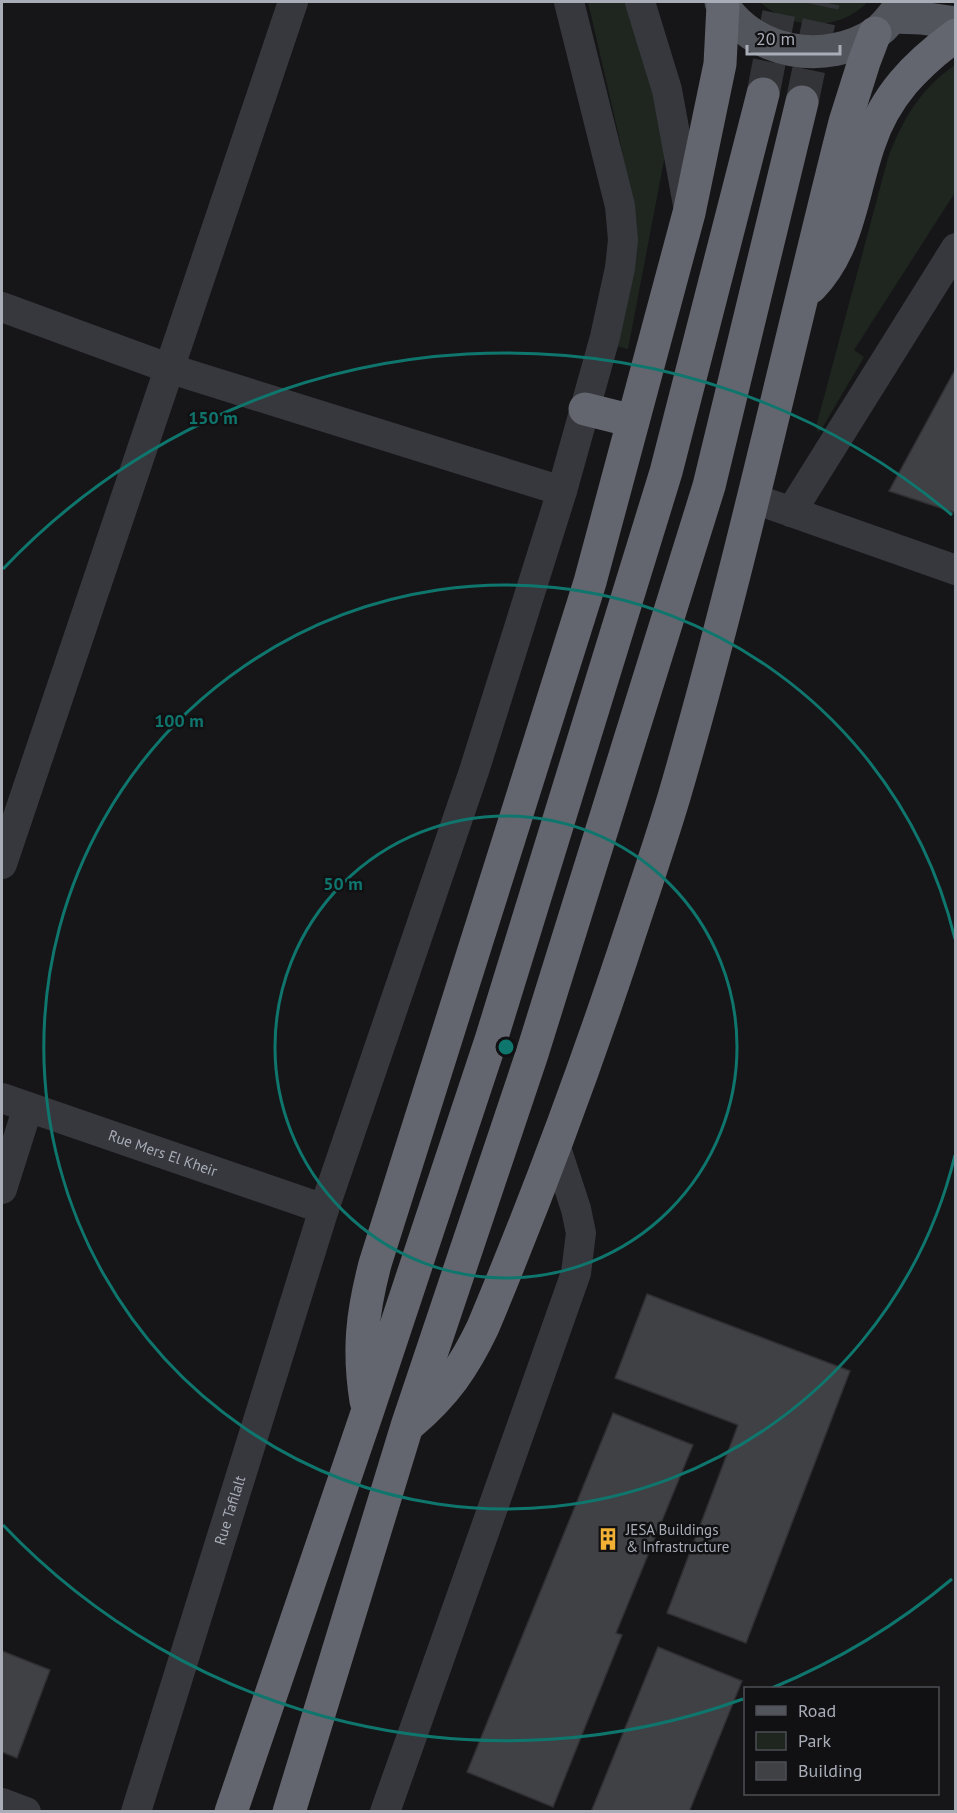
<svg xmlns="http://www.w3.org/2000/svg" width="957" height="1813" viewBox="0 0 957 1813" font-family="'PT Sans',sans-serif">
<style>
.green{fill:#1e261f}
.building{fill:#404145;stroke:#303034;stroke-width:1.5}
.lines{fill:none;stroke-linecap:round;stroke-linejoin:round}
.highway-tunnel{stroke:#333438;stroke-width:33;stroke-dasharray:33 16;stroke-linecap:butt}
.minor{stroke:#37383d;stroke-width:30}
.major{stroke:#53555c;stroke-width:33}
.highway{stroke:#63666e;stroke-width:33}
.ring{fill:none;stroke:#0f766e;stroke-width:3}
.labels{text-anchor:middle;stroke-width:5;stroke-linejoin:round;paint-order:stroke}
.street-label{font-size:15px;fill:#a8adb8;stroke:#111113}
.poi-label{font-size:15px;fill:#a8adb8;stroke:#111113;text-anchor:start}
.centre{fill:#0f766e;stroke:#111113;stroke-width:3}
.ring-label{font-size:18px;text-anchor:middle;font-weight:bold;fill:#0f766e;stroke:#111113;stroke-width:5;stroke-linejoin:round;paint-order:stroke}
</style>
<rect width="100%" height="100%" fill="#161618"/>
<!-- green -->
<g class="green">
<polygon points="588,2 628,2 661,98 666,150 628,349 616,346 637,226 618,132"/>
<path d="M760,2h108c-32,31 -77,28 -108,0z"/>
<path d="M955,65v130l-1,-1 -100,156 10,7 -43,73 -3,2 -2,-5 72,-269c14,-38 33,-70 67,-93z"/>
</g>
<!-- building -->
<g class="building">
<polygon points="956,368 956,513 889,491"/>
<polygon points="647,1294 850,1371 746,1643 667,1613 738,1425 615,1378"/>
<polygon points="613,1413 693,1445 616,1633 622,1635 553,1807 467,1772"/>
<polygon points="658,1647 742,1681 689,1812 591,1812"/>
<polygon points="2,1651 50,1670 17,1758 2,1752"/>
</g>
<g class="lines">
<!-- highway-tunnel -->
<g class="highway-tunnel">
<polyline points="763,94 781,2"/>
<polyline points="802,102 823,2"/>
</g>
<!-- minor -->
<g class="minor">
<polyline points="640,2 667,90 688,205"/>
<polyline points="2,307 168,368 562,491"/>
<polyline points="752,498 956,570"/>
<polyline points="791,512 956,248"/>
<polyline points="2,864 293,2"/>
<path id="s1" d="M2,1098l322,111"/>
<polyline points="2,1189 28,1107"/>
<polyline points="2,1803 26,1812"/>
<path id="s2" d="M136,1812l188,-603 150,-438 88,-280 43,-154 15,-69 3,-28 -3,-34 -51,-204"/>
<polyline points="385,1812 576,1273 581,1233 576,1209 555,1145"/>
</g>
<!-- major -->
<g class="major">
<path d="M721,2c32,53 105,64 155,31 11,-8 19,-20 27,-31"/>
<polyline points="893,17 921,18 956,23"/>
</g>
<!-- highway -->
<g class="highway">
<path d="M811,287c38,-39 41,-94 58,-143 16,-48 46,-79 87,-109"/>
<polyline points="585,409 633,421"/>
<path d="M366,1401c-8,-51 -4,-87 9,-137l215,-682 99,-369 31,-149 3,-59"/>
<path d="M411,1423c34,-29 53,-56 72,-96 51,-122 98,-247 140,-373 17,-52 35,-104 51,-157 65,-223 114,-450 171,-675l19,-60 11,-29"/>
<polyline points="231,1812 368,1410 491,1040 666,472 763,94"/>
<polyline points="289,1812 407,1426 532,1054 709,486 802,102"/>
</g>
</g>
<!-- distance rings -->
<g class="ring">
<circle cx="506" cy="1047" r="231"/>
<path d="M955 1155A462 462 0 1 1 955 939"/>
<path d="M952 1579A694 694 0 0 1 772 1688M743 1699A694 694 0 0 1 3 1525M3 569A694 694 0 0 1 952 515"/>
</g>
<!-- icons -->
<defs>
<g id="building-bare" transform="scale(1.8)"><path d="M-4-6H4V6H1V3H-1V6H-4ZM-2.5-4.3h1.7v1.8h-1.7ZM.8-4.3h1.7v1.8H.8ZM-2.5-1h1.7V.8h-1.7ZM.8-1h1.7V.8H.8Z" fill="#f2b134" stroke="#111113" stroke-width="2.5" paint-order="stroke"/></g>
</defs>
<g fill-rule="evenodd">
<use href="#building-bare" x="608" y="1539"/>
</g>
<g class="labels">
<!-- street labels -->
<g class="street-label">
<text dy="5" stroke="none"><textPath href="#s1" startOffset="170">Rue Mers El Kheir</textPath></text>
<text dy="5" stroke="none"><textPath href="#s2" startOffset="316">Rue Tafilalt</textPath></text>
</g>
<!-- poi labels -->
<g class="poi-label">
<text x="626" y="1535">JESA Buildings<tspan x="626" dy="17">&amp; Infrastructure</tspan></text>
</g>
</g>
<circle cx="506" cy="1047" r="9" class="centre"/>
<g class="ring-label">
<text x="213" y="424">150 m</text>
<text x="179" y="727">100 m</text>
<text x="343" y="890">50 m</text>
</g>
<!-- border -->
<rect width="957" height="1813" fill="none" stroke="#a8adb8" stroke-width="6"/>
<!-- legend -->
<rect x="744" y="1687" width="195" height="108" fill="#111113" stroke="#4d4f55" stroke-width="1.5"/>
<rect x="756" y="1706" width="30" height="9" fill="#53555c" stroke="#4d4f55" stroke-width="1.5"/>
<text x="798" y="1717" font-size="18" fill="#a8adb8">Road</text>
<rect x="756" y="1732" width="30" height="18" fill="#1e261f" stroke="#4d4f55" stroke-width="1.5"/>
<text x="798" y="1747" font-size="18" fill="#a8adb8">Park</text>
<rect x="756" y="1762" width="30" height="18" fill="#404145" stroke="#4d4f55" stroke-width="1.5"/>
<text x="798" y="1777" font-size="18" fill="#a8adb8">Building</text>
<!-- scale -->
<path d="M747 45v9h93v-9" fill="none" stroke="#a8adb8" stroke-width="3"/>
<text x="756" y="45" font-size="18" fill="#a8adb8" stroke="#111113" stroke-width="4.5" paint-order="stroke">20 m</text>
</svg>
